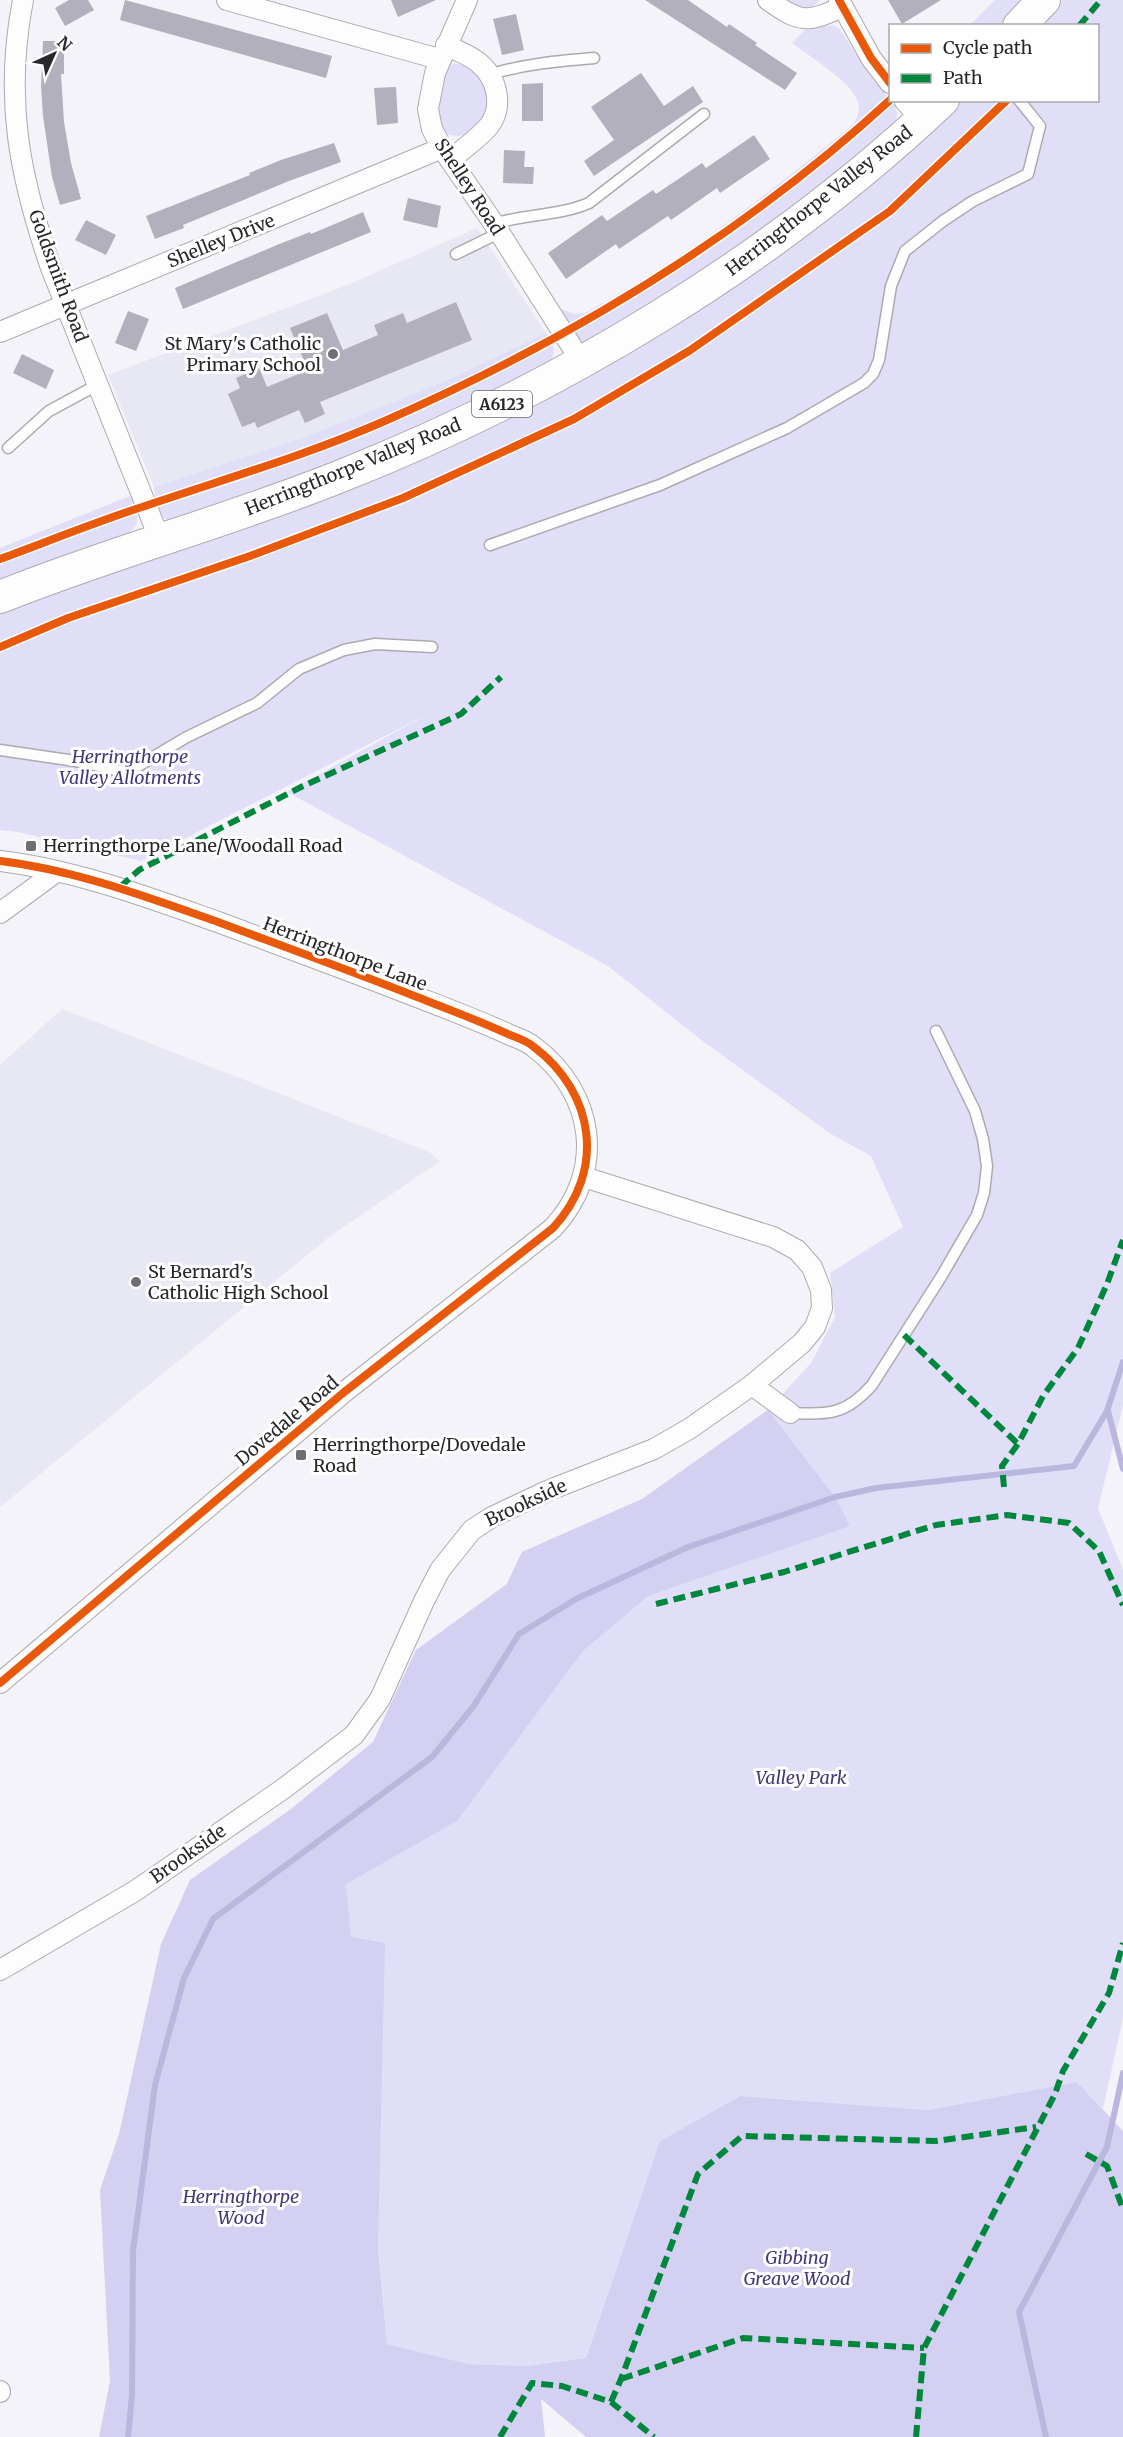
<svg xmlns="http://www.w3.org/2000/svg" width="1123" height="2437" viewBox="0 0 1123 2437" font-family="Merriweather,serif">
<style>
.built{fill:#e8e7f4}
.green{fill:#e1dff8}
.forest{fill:#d4d0f1}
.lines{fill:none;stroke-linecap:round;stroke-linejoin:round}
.stream{stroke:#bbb6de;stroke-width:6}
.building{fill:#b1b0bc}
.lane-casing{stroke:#ababaf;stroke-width:13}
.street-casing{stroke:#ababaf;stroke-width:22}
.primary-casing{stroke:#ababaf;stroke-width:34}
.lane{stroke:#fdfdfe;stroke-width:10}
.street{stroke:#fdfdfe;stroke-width:20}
.primary{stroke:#fdfdfe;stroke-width:32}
.quiet{stroke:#00873e;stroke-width:6;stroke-dasharray:12 6;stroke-linecap:butt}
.cycleway-casing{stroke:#fff;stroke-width:11}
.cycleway{stroke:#e8590c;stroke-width:8}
.poi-dot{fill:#6f6e73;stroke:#fff;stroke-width:2}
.labels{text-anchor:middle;stroke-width:6;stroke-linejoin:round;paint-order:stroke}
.shield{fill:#fff;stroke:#68686b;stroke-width:1.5}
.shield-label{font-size:16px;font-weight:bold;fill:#28272b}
.street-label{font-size:18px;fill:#28272b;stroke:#fff}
.poi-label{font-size:18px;fill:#28272b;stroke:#fff;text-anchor:start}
.park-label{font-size:18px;font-style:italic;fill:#453779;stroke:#fff}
</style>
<rect width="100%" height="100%" fill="#f3f3f9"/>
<!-- built -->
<g class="built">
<polygon points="477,228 546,333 441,383 302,438 154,487 108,375 345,286"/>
<polygon points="62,1009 429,1152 440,1161 329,1237 0,1507 0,1065"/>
</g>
<!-- green -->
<g class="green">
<polygon points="786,0 820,0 811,9 801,9"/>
<polygon points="995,0 1027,0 1002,25 969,26"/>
<path d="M1063,0h60v1406l-25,102 25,62v448l-20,91 -26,-27 -149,28 -188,-14 -80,45 -74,217 -59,8 -58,-2 -82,-20 -41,-460 -55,-75 82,-67 43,-92 91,-66 15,-32 120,-53 126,-89 43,-47 24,-46 -5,-44 73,-46 -32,-71 -40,-22 -131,-95 -92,-73 -321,-174 141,-78 -287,147 -123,-29 -18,-2v-216c102,-44 209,-73 313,-110 50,-17 98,-40 146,-63l433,-280 68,-60 138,-1v-74l-60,-1z"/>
<path d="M831,25l8,3 34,52 20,23 4,10 -1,10 -13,16 -178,136 -121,68 -6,-5 -17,-29 14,5 10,-1c97,-51 184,-120 269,-189 3,-7 7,-14 4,-22 -6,-20 -49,-46 -66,-59l13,-13z"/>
<path d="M452,64c16,-1 26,4 32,19 2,6 6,13 6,18 -2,22 -28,47 -48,29 -6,-20 -3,-51 10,-66z"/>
<path d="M546,333c8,12 11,18 3,32l-60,34 -167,72 -149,52c-19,-8 -17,-16 -19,-36l148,-49 139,-55z"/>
<path d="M130,496c9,20 13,29 -8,41l-122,43v-32z"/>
</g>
<!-- forest -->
<polygon class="forest" points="768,1410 835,1497 850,1526 648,1596 583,1651 457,1821 346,1884 351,1937 385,1943 378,2247 387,2344 469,2364 527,2366 586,2358 660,2141 740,2096 928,2110 1077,2082 1123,2131 1123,2437 586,2437 541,2399 545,2437 99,2437 110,2381 100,2190 119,2134 161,1944 190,1880 291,1809 373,1742 416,1650 507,1584 522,1552 642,1499"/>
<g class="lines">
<!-- stream -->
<g class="stream">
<polyline points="1108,1411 1123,1469"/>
<polyline points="128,2437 132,2395 133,2251 155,2085 184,1978 213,1919 432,1757 473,1707 519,1634 576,1599 688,1547 835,1497 876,1488 1074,1466 1107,1411 1123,1362"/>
<polyline points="1046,2437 1019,2312 1107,2147 1123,2073"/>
</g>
</g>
<!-- building -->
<g class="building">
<polygon points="69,0 88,0 94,10 65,26 55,8"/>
<polygon points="125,0 332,56 326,78 120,20"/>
<polygon points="391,0 436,0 398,17"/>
<polygon points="645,0 688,0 727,27 729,24 757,43 755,45 797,73 785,90"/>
<polygon points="888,0 941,0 902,24"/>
<polygon points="516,14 524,50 502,55 493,19"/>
<polygon points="43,41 64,41 64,74 61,74 64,122 71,163 81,199 60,205 52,177 43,116 41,86"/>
<polygon points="641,73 664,106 693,86 703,102 594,176 584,161 614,140 591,107"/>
<polygon points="543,83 543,121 522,121 522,84"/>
<polygon points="396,87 398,123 377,125 374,88"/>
<polygon points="754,135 770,159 720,193 717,188 671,220 668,216 619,249 616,244 566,279 548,253 602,215 607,221 653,190 656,194 702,163 706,168"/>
<polygon points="334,143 341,162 289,181 183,225 184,228 155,239 146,216 250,175 249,173 281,160"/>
<polygon points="504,150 525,151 524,167 534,167 533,184 503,183"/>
<polygon points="408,198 441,206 437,228 403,220"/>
<polygon points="363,212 371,232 183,309 175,288 277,245 310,232 311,234"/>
<polygon points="86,220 116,235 106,255 75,240"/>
<polygon points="456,302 472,340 320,402 325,414 305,423 299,410 257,428 255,422 242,427 228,394 240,388 236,378 259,368 267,387 308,370 290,328 327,313 343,350 378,335 374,325 403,313 407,323"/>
<polygon points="128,311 149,319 136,351 115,343"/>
<polygon points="22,354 54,370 46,389 13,373"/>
</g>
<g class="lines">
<!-- lane casing -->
<g class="lane-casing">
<g id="lane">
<path d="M491,74c34,-10 67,-13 103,-16"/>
<path d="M494,224c31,-10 65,-8 95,-21l115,-89"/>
<polyline points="456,254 499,233"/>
<polyline points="8,448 49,411 99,384"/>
<polyline points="490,545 660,485 787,428 864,383 873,374 879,360 891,286 905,251 943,221 973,201 1028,174 1040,126 1019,100"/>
<polyline points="0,750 82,762 119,771 130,771 185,738 257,703 299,669 344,650 375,644 432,647"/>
<path d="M790,1413c38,1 55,3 82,-28l69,-108 36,-62 7,-22 3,-27 -4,-27 -8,-28 -39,-80"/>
</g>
</g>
<!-- street casing -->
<g class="street-casing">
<g id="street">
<path d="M23,0c-19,98 -4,175 28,268l109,272"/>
<polyline points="227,0 439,59"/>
<polyline points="467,0 435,73 428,109 432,129 442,148 494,224 581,361"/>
<path d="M768,0c32,23 39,23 74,7"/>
<polyline points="839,0 871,58 890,83"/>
<path d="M446,45c11,6 24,10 33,18 18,15 25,43 10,63 -11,13 -26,23 -39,34"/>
<polyline points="904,100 922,120"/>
<polyline points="0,332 442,148"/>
<path d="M0,861c75,9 147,36 218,61 67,25 133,49 199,75 31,12 63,24 93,38 8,3 17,6 24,12 61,46 72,124 19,181l-210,165 -343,290"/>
<polyline points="0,913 56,872"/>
<polyline points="752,1385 790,1413"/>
<polyline points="0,1970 135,1891 283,1789 354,1735 380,1699 424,1601 440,1570 472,1530 492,1517 547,1491 654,1449 689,1429 752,1385 802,1343 815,1327 822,1308 821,1290 812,1267 797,1250 773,1237 584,1177"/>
<polyline points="0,2392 0,2391"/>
</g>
</g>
<!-- primary casing -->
<g class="primary-casing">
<g id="primary">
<polyline points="1019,26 1044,0"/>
<path d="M0,597c112,-45 229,-76 341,-121 217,-86 432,-215 602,-376"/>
</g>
</g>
<!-- lane -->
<use href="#lane" class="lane"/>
<!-- street -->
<use href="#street" class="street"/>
<!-- primary -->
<use href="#primary" class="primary"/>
<!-- quiet -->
<g class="quiet">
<polyline points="1079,26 1101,0"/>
<polyline points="120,887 139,870 303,786 461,714 501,677"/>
<polyline points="904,1335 1018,1444"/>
<polyline points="1004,1487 1002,1466 1018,1444 1043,1396 1078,1348 1107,1284 1123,1240"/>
<polyline points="656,1604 784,1572 936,1525 1007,1515 1069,1523 1099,1551 1123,1605"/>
<polyline points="1086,2154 1107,2166 1123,2209"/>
<polyline points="621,2379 743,2338 924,2348"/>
<polyline points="611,2402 621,2379 698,2174 742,2136 936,2141 1036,2127"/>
<polyline points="500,2437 532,2383 562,2386 611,2402 654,2437"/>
<polyline points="916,2437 924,2348 1055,2094 1063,2071 1109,1993 1123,1943"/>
</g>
<!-- cycleway casing -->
<g class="cycleway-casing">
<g id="cycleway">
<polyline points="839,0 871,58 890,83"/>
<path d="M0,559c49,-18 98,-38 148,-54 80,-27 162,-51 239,-85 183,-80 356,-185 503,-320"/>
<polyline points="0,647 68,618 250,556 403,498 574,419 689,351 890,211 1007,100"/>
<path d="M0,861c75,9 147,36 218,61 67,25 133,49 199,75 31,12 63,24 93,38 8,3 17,6 24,12 61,46 72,124 19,181l-210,165 -343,290"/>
</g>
</g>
<!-- cycleway -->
<use href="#cycleway" class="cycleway"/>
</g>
<!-- markers -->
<g class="poi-dot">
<circle cx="333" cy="354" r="6"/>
<rect x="25" y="840" width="12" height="12" rx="3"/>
<circle cx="136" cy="1282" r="6"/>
<rect x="295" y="1449" width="12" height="12" rx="3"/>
</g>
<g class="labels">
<!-- shield labels -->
<rect class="shield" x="472" y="391" width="60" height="26" rx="4.5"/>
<g class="shield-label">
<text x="502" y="410">A6123</text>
</g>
<!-- street labels -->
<g class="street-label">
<text transform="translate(469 187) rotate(57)" y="6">Shelley Road</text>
<text transform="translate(819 201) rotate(-38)" y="6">Herringthorpe Valley Road</text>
<text transform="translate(221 241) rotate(-22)" y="6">Shelley Drive</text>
<text transform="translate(58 276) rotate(70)" y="6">Goldsmith Road</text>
<text transform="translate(353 467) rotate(-22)" y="6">Herringthorpe Valley Road</text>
<text transform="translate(345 954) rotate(21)" y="6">Herringthorpe Lane</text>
<text transform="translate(287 1421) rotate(-40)" y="6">Dovedale Road</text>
<text transform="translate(526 1503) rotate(-25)" y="6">Brookside</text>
<text transform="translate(188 1854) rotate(-35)" y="6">Brookside</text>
</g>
<!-- poi labels -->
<g class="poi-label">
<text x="321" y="350" text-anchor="end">St Mary's Catholic<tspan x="321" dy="21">Primary School</tspan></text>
<text x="43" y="852">Herringthorpe Lane/Woodall Road</text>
<text x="148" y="1278">St Bernard's<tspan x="148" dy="21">Catholic High School</tspan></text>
<text x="313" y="1451">Herringthorpe/Dovedale<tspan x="313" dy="21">Road</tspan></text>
</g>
<!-- park labels -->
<g class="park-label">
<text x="130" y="763">Herringthorpe<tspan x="130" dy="21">Valley Allotments</tspan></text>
<text x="801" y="1784">Valley Park</text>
<text x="241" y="2203">Herringthorpe<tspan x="241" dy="21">Wood</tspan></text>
<text x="797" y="2264">Gibbing<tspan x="797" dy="21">Greave Wood</tspan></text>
</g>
</g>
<!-- legend -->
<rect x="889" y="24" width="210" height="78" fill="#ffffff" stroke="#a9a9aa" stroke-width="1.5"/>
<rect x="901" y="44" width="30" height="9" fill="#e8590c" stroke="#a9a9aa" stroke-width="1.5"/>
<text x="943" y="54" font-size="18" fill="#28272b">Cycle path</text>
<rect x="901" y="74" width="30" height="9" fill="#00873e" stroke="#a9a9aa" stroke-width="1.5"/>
<text x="943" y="84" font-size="18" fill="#28272b">Path</text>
<!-- north arrow -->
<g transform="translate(54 54) rotate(45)" stroke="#ffffff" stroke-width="4.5" paint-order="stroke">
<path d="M0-4.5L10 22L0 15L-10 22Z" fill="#28272b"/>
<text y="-9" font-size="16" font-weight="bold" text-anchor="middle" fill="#28272b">N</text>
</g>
</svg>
